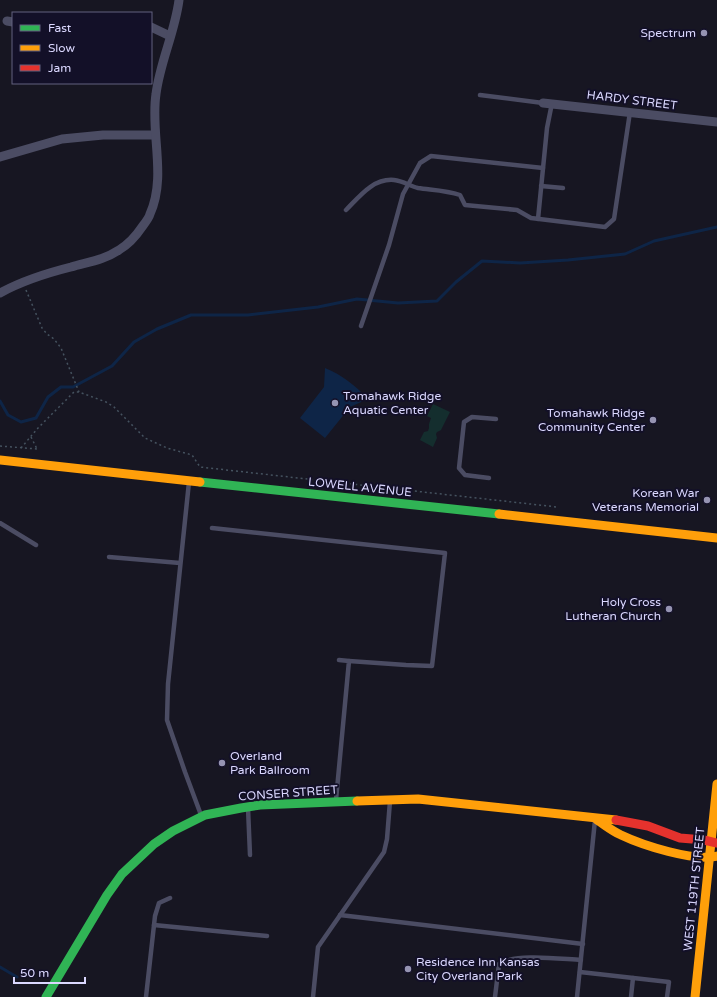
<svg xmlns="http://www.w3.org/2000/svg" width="717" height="997" viewBox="0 0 717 997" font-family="'Varela Round',sans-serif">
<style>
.green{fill:#142e2e}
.water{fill:#0e2547}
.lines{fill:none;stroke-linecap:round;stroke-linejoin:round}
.stream{stroke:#0e2547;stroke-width:3}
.path{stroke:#45525f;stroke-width:1.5;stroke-dasharray:2 3;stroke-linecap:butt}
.lane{stroke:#4b4c63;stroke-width:4.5}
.street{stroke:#4b4c63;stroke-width:9}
.fast{stroke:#30b455;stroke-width:9}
.slow{stroke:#ff9f0a;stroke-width:9}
.jam{stroke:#e5322d;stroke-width:9}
.poi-dot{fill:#9694b2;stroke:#131028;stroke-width:1.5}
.labels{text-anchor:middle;stroke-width:4;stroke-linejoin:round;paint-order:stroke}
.poi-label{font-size:12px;fill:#dbd8ff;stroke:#131028;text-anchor:end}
.street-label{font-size:12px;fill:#dbd8ff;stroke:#131028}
</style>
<rect width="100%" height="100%" fill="#171622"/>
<!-- green -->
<polygon class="green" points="433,404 450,412 441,430 437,432 436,434 437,438 433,447 420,440 424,432 428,431 429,428 429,424 431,418 427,416"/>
<!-- water -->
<path class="water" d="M325,368c17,7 30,17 43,31l-18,8 -25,31 -25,-20 24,-31z"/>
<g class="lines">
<!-- stream -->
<g class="stream">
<polyline points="0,401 8,415 21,422 36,418 48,397 61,387 73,387 112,366 134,342 157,329 191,315 248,315 318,307 357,299 398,303 437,301 456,282 482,261 520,263 568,260 625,254 654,241 717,227"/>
<polyline points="0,967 17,977"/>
</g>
<!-- path -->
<g class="path">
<polyline points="26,290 42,328 47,334 54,339 61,348 79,392"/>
<polyline points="31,437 37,449"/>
<polyline points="0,446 37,449"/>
<polyline points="21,448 38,428 74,392 79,392 106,402 114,407 145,438 167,448 192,455 200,467 557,507"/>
</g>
<!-- lane -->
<g class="lane">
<polyline points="480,95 543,103"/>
<polyline points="541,186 563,188"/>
<path d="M346,210c13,-13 27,-32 48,-30 9,1 16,6 24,8 14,2 28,2 42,7l5,10 52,5 14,8 74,9 9,-8 16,-107"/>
<polyline points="538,219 547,128 552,103"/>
<polyline points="361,326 389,245 403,194 420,163 431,156 543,168"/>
<polyline points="489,478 465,475 459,468 464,422 472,417 496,419"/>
<polyline points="189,482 168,684 167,720 185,772 201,815"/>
<polyline points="0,523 36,545"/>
<polyline points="212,528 445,553 432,666 406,665 349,661"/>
<polyline points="109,557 180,563"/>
<polyline points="336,800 349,661 339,660"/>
<polyline points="248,808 250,855"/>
<polyline points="340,915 583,944"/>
<polyline points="154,925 267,936"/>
<polyline points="580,972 669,982 667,997"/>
<polyline points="146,997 155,916 159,903 170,898"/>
<polyline points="313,997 318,947 384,852 387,839 390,801"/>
<path d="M495,997l4,-33c17,-11 61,-5 82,-4"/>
<polyline points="577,997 595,820"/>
<polyline points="631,997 633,978"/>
</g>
<!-- street -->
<g class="street">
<polyline points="7,21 13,22"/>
<polyline points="151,27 170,36"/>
<polyline points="543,103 717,122"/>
<polyline points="0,157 62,139 103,135 155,135"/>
<path d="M0,293c22,-12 47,-20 71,-26 17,-5 33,-7 48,-17 10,-6 17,-14 23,-23 3,-4 7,-9 8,-13 17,-38 0,-81 6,-120 4,-32 19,-62 23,-94"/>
</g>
<!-- fast -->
<g class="fast">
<polyline points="200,482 499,514"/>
<polyline points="46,997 107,895 122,874 154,844 173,831 205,815 241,808 260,805 357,801"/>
</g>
<!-- slow -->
<g class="slow">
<polyline points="0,460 200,482"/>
<polyline points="499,514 717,538"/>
<polyline points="357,801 418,799 616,820"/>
<path d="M597,820c8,5 15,11 24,15 21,10 73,27 96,21"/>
<polyline points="695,997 717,784"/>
</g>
<!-- jam -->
<polyline class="jam" points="616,820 648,826 680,838 704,840 717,843"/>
</g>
<!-- markers -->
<g class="poi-dot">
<circle cx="704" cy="33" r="4"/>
<circle cx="335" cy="403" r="4"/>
<circle cx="653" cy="420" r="4"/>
<circle cx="707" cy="500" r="4"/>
<circle cx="669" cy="609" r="4"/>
<circle cx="222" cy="763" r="4"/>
<circle cx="408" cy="969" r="4"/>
</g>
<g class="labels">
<!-- poi labels -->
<g class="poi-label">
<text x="696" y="37">Spectrum</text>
<text x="343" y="400" text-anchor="start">Tomahawk Ridge<tspan x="343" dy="14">Aquatic Center</tspan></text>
<text x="645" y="417">Tomahawk Ridge<tspan x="645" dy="14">Community Center</tspan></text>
<text x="699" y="497">Korean War<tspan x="699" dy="14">Veterans Memorial</tspan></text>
<text x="661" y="606">Holy Cross<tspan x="661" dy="14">Lutheran Church</tspan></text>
<text x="230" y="760" text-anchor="start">Overland<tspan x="230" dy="14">Park Ballroom</tspan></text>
<text x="416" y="966" text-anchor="start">Residence Inn Kansas<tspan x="416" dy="14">City Overland Park</tspan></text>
</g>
<!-- street labels -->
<g class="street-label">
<text transform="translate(632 100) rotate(7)" y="4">HARDY STREET</text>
<text transform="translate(360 487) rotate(6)" y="4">LOWELL AVENUE</text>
<text transform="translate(288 793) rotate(-4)" y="4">CONSER STREET</text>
<text transform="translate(694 889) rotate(-84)" y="4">WEST 119TH STREET</text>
</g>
</g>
<!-- legend -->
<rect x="12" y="12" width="140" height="72" fill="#131028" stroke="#63607e"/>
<rect x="20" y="25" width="20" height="6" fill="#30b455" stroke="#63607e"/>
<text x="48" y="32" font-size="12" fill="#dbd8ff">Fast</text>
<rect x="20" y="45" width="20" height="6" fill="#ff9f0a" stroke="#63607e"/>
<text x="48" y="52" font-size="12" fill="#dbd8ff">Slow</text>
<rect x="20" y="65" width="20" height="6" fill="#e5322d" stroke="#63607e"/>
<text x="48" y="72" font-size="12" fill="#dbd8ff">Jam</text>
<!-- scale -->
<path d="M14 977v6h71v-6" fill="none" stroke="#dbd8ff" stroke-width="2"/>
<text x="20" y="977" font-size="12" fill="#dbd8ff" stroke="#131028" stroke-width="3" paint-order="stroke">50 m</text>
</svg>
